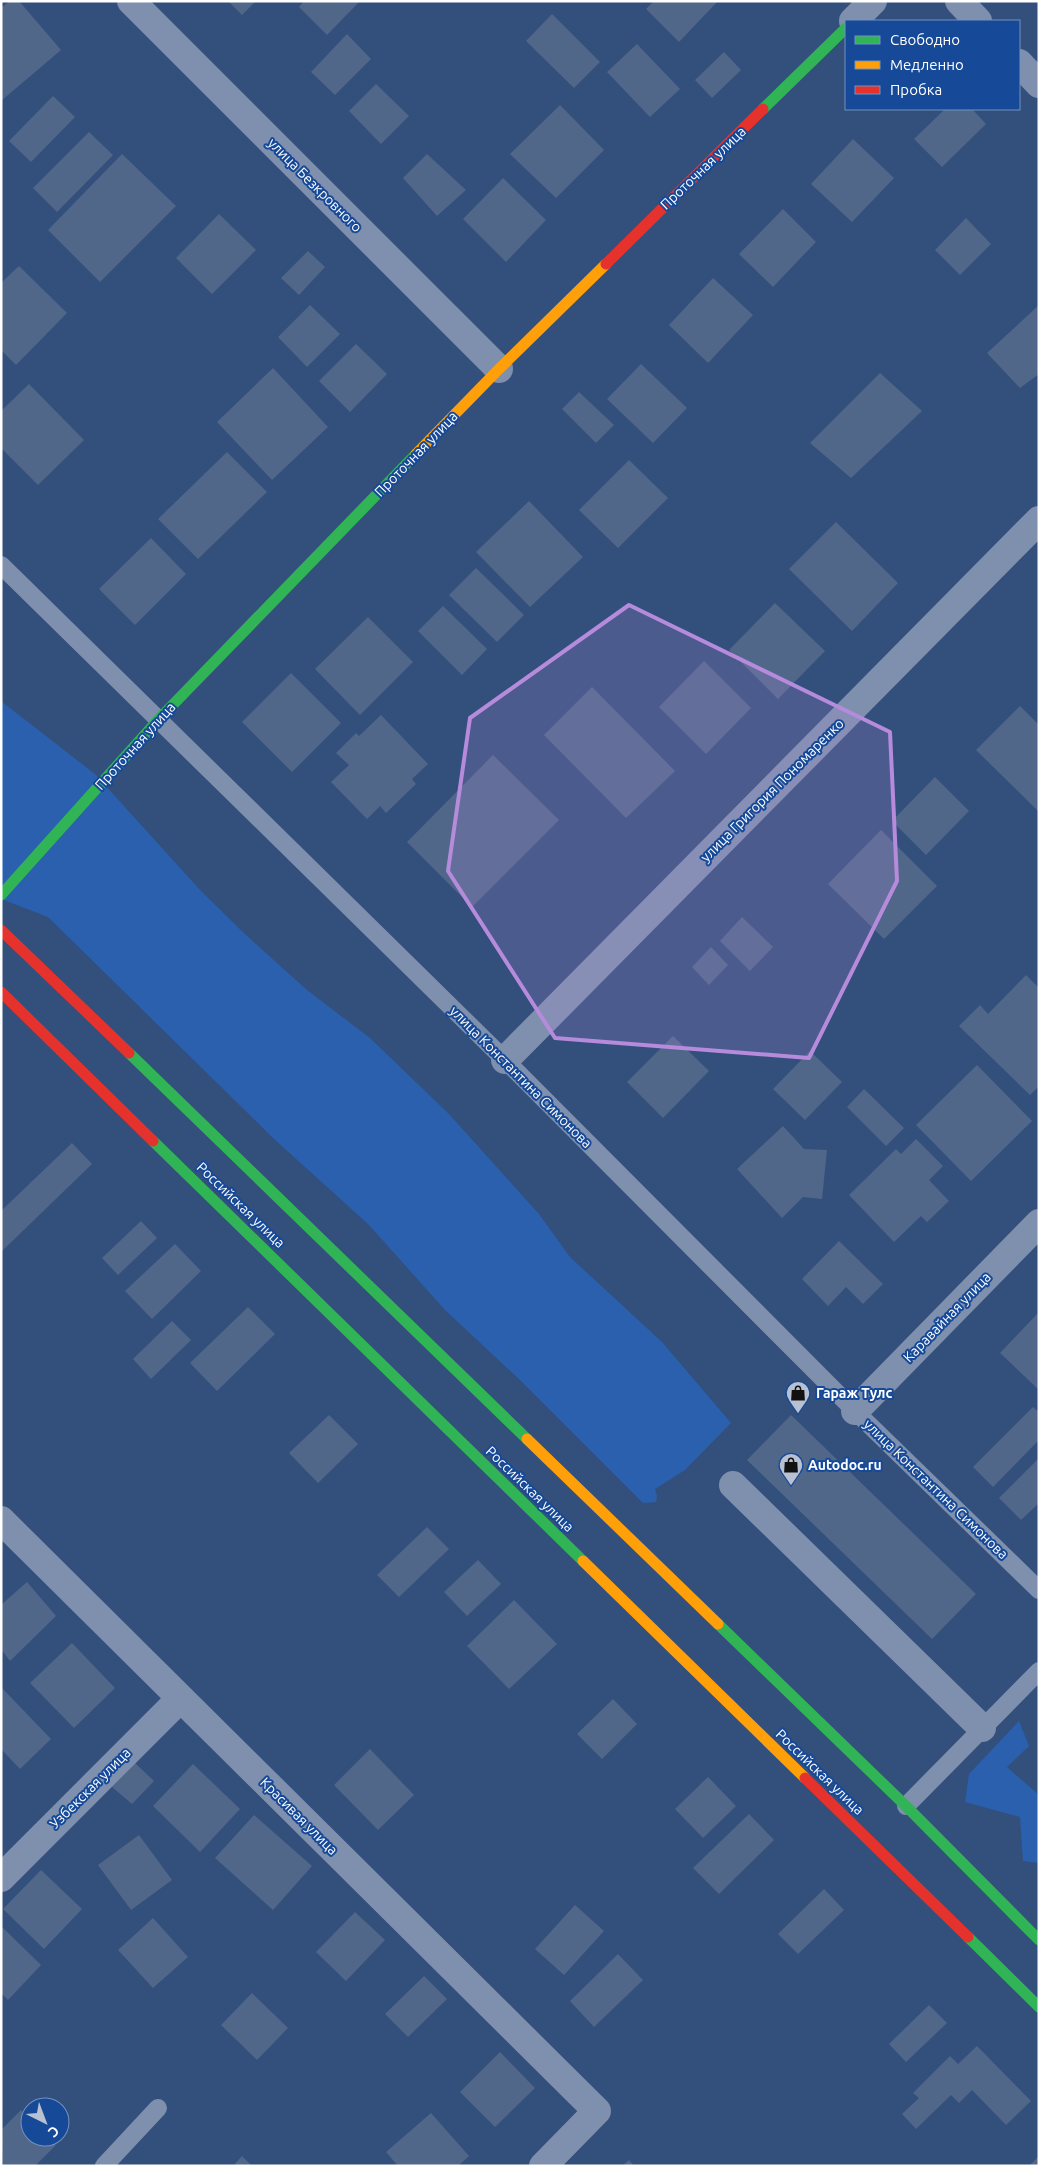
<svg xmlns="http://www.w3.org/2000/svg" width="1040" height="2167" viewBox="0 0 1040 2167" font-family="Ubuntu,sans-serif">
<style>
.green{fill:#2a60ae}
.building{fill:#50678a}
.lines{fill:none;stroke-linecap:round;stroke-linejoin:round}
.lane{stroke:#7e90ad;stroke-width:18}
.street{stroke:#7e90ad;stroke-width:28}
.fast{stroke:#30b455;stroke-width:11}
.slow{stroke:#ff9f0a;stroke-width:11}
.jam{stroke:#e5322d;stroke-width:11}
.marked{fill:#b68bdc;fill-opacity:0.2;stroke:#b68bdc;stroke-width:4;stroke-linejoin:round}
.labels{text-anchor:middle;stroke-width:4;stroke-linejoin:round;paint-order:stroke}
.street-label{font-size:14px;fill:#fff;stroke:#164998}
.poi-label{font-size:14px;font-weight:bold;fill:#fff;stroke:#164998;text-anchor:start}
</style>
<rect width="100%" height="100%" fill="#334f7b"/>
<!-- green -->
<g class="green">
<polygon points="1,701 95,774 201,891 247,936 307,990 370,1038 449,1114 539,1214 570,1257 662,1342 731,1423 685,1470 655,1489 657,1496 656,1502 643,1503 521,1381 445,1310 369,1225 273,1138 48,917 1,899"/>
<polygon points="1019,1721 1029,1746 1007,1767 1039,1795 1039,1863 1023,1861 1020,1817 965,1802 969,1774"/>
</g>
<!-- building -->
<g class="building">
<polygon points="10,1 19,1 61,50 1,101 1,8"/>
<polygon points="228,1 256,1 242,15"/>
<polygon points="304,1 360,1 327,35 299,7"/>
<polygon points="654,1 718,1 679,42 646,9"/>
<polygon points="552,14 600,62 574,88 526,41"/>
<polygon points="347,34 371,59 335,95 311,72"/>
<polygon points="637,44 680,89 650,117 607,72"/>
<polygon points="724,52 741,70 712,98 695,80"/>
<polygon points="376,84 409,116 381,144 349,111"/>
<polygon points="53,96 75,117 31,162 9,141"/>
<polygon points="560,105 604,150 556,198 510,154"/>
<polygon points="945,109 972,109 986,124 942,167 914,139"/>
<polygon points="89,132 113,155 57,212 33,188"/>
<polygon points="853,139 894,178 852,222 811,184"/>
<polygon points="122,154 176,206 100,282 48,230"/>
<polygon points="427,154 466,190 437,216 403,178"/>
<polygon points="503,178 546,220 506,262 463,219"/>
<polygon points="783,209 816,242 773,287 739,254"/>
<polygon points="219,214 256,250 212,294 176,258"/>
<polygon points="966,218 991,244 960,275 935,250"/>
<polygon points="308,251 325,267 299,295 281,278"/>
<polygon points="19,266 67,313 16,365 1,350 1,283"/>
<polygon points="713,278 753,315 708,363 669,325"/>
<polygon points="310,305 340,334 307,367 278,337"/>
<polygon points="1039,305 1039,374 1020,388 987,353"/>
<polygon points="356,344 387,374 350,412 319,381"/>
<polygon points="641,364 687,408 653,443 607,399"/>
<polygon points="273,368 328,427 272,480 217,422"/>
<polygon points="880,373 922,411 851,478 810,443"/>
<polygon points="29,384 84,440 38,485 1,448 1,411"/>
<polygon points="579,392 614,425 596,443 562,409"/>
<polygon points="227,452 267,492 198,559 158,519"/>
<polygon points="629,460 668,498 618,548 579,510"/>
<polygon points="529,501 583,557 530,607 476,552"/>
<polygon points="836,522 898,583 852,631 789,569"/>
<polygon points="151,538 186,574 135,625 99,589"/>
<polygon points="476,568 524,615 497,642 449,595"/>
<polygon points="775,603 825,651 778,699 729,650"/>
<polygon points="443,606 487,649 462,675 418,631"/>
<polygon points="368,617 413,662 360,715 315,669"/>
<polygon points="704,661 751,708 706,754 659,707"/>
<polygon points="291,673 341,723 292,772 242,722"/>
<polygon points="592,687 675,771 626,818 544,735"/>
<polygon points="1020,706 1039,725 1039,812 976,750"/>
<polygon points="381,715 428,764 412,779 416,784 386,813 380,806 367,819 331,782 349,765 336,753 356,733 359,736"/>
<polygon points="493,755 559,820 472,907 407,842"/>
<polygon points="935,777 969,811 926,855 892,821"/>
<polygon points="881,830 937,886 884,939 828,884"/>
<polygon points="742,917 773,947 750,971 720,941"/>
<polygon points="711,947 728,965 709,985 692,967"/>
<polygon points="1026,975 1039,988 1039,1086 1030,1095 959,1026 980,1005 988,1014"/>
<polygon points="673,1036 709,1071 663,1118 627,1082"/>
<polygon points="810,1051 842,1082 805,1120 773,1089"/>
<polygon points="977,1065 1032,1121 971,1181 916,1125"/>
<polygon points="864,1089 904,1128 886,1146 847,1107"/>
<polygon points="783,1126 804,1149 827,1150 822,1199 803,1197 782,1218 737,1169"/>
<polygon points="916,1139 943,1166 929,1180 949,1201 927,1222 921,1216 894,1242 849,1195 896,1149 901,1154"/>
<polygon points="72,1143 92,1164 1,1252 1,1211"/>
<polygon points="141,1221 157,1238 118,1275 102,1258"/>
<polygon points="839,1241 883,1284 863,1304 846,1287 828,1306 802,1279"/>
<polygon points="175,1244 201,1271 152,1319 125,1291"/>
<polygon points="248,1307 275,1334 217,1391 190,1363"/>
<polygon points="1039,1312 1039,1390 1000,1353"/>
<polygon points="172,1321 191,1340 151,1379 133,1359"/>
<polygon points="1033,1407 1039,1412 1039,1440 993,1487 973,1467"/>
<polygon points="329,1415 358,1444 318,1483 289,1453"/>
<polygon points="791,1415 976,1594 932,1639 747,1460"/>
<polygon points="1039,1458 1039,1503 1021,1520 999,1498"/>
<polygon points="427,1527 449,1549 399,1597 377,1575"/>
<polygon points="478,1560 501,1584 467,1616 444,1592"/>
<polygon points="27,1582 56,1616 10,1661 1,1649 1,1605"/>
<polygon points="514,1600 557,1644 509,1689 467,1646"/>
<polygon points="72,1643 115,1688 74,1728 30,1683"/>
<polygon points="1,1687 51,1739 20,1769 1,1749"/>
<polygon points="613,1699 637,1724 602,1759 577,1734"/>
<polygon points="370,1749 414,1795 378,1830 334,1785"/>
<polygon points="134,1762 154,1781 132,1804 112,1787"/>
<polygon points="193,1764 240,1809 200,1852 153,1806"/>
<polygon points="708,1777 736,1806 703,1838 675,1809"/>
<polygon points="749,1814 774,1840 719,1894 693,1868"/>
<polygon points="254,1815 312,1866 273,1910 215,1858"/>
<polygon points="139,1835 172,1880 131,1910 98,1865"/>
<polygon points="41,1870 82,1909 44,1949 3,1909"/>
<polygon points="824,1889 844,1910 798,1954 778,1934"/>
<polygon points="575,1905 604,1931 564,1975 535,1949"/>
<polygon points="355,1912 385,1940 346,1981 316,1952"/>
<polygon points="153,1918 188,1957 153,1988 118,1950"/>
<polygon points="1,1926 41,1965 8,2000 1,1993"/>
<polygon points="618,1954 643,1980 594,2027 570,2001"/>
<polygon points="424,1976 447,1999 408,2037 385,2014"/>
<polygon points="252,1993 288,2028 257,2060 221,2025"/>
<polygon points="929,2005 947,2023 906,2062 889,2044"/>
<polygon points="977,2046 1031,2101 1006,2125 972,2090 959,2103 951,2095 916,2129 902,2114 919,2098 913,2093 950,2056 958,2064"/>
<polygon points="500,2052 535,2088 495,2127 460,2092"/>
<polygon points="21,2110 30,2120 30,2137 48,2137 56,2145 35,2166 3,2166 1,2130"/>
<polygon points="431,2113 469,2156 458,2166 398,2166 386,2152"/>
<polygon points="242,2156 252,2166 233,2166"/>
<polygon points="1039,2156 1039,2166 1029,2166"/>
<polygon points="629,2160 634,2166 622,2166"/>
</g>
<g class="lines">
<!-- lane -->
<g class="lane">
<polyline points="1,565 505,1060 855,1411 1039,1590"/>
<polyline points="906,1806 1039,1671"/>
<polyline points="104,2166 158,2108"/>
</g>
<!-- street -->
<g class="street">
<polyline points="131,1 499,369"/>
<polyline points="959,1 978,21"/>
<polyline points="853,21 873,1"/>
<polyline points="1019,63 1039,84"/>
<polyline points="505,1060 1039,520"/>
<polyline points="855,1411 1039,1223"/>
<polyline points="733,1485 982,1728"/>
<polyline points="1,1520 597,2111 543,2166"/>
<polyline points="1,1878 180,1699"/>
</g>
<!-- fast -->
<g class="fast">
<polyline points="763,109 846,28"/>
<polyline points="1,895 159,719 416,454"/>
<polyline points="129,1053 527,1439"/>
<polyline points="153,1141 583,1561"/>
<polyline points="718,1624 906,1806 1039,1940"/>
<polyline points="968,1937 1039,2007"/>
</g>
<!-- slow -->
<g class="slow">
<polyline points="416,454 499,369 606,264"/>
<polyline points="527,1439 718,1624"/>
<polyline points="583,1561 805,1778"/>
</g>
<!-- jam -->
<g class="jam">
<polyline points="606,264 763,109"/>
<polyline points="1,930 129,1053"/>
<polyline points="1,992 153,1141"/>
<polyline points="805,1778 968,1937"/>
</g>
</g>
<!-- marked area -->
<path class="marked" d="M629,605l261,127 7,149 -88,177 -254,-20 -107,-167 22,-153z"/>
<!-- icons -->
<defs>
<g id="shop-pin" transform="scale(1.25)"><path d="M0 17L-7.5 6A9.5 9.5 0 1 1 7.5 6Z" fill="#b8c1d1" stroke="#164998"/><path d="M-5-2.5h2.3a2.7 3.5 0 0 1 5.4 0H5L5.5 6h-11ZM-1.5-2.5h3a1.5 2.3 0 0 0-3 0Z" fill="#111"/></g>
</defs>
<g fill-rule="evenodd">
<use href="#shop-pin" x="798" y="1393"/>
<use href="#shop-pin" x="791" y="1465"/>
</g>
<g class="labels">
<!-- street labels -->
<g class="street-label">
<text transform="translate(703 168) rotate(-44)" y="5">Проточная улица</text>
<text transform="translate(315 185) rotate(45)" y="5">улица Безкровного</text>
<text transform="translate(416 454) rotate(-46)" y="5">Проточная улица</text>
<text transform="translate(135 746) rotate(-48)" y="5">Проточная улица</text>
<text transform="translate(772 790) rotate(-45)" y="5">улица Григория Пономаренко</text>
<text transform="translate(521 1077) rotate(45)" y="5">улица Константина Симонова</text>
<text transform="translate(241 1205) rotate(44)" y="5">Российская улица</text>
<text transform="translate(947 1317) rotate(-46)" y="5">Каравайная улица</text>
<text transform="translate(530 1489) rotate(44)" y="5">Российская улица</text>
<text transform="translate(936 1489) rotate(44)" y="5">улица Константина Симонова</text>
<text transform="translate(820 1772) rotate(44)" y="5">Российская улица</text>
<text transform="translate(90 1788) rotate(-45)" y="5">Узбекская улица</text>
<text transform="translate(299 1816) rotate(45)" y="5">Красивая улица</text>
</g>
<!-- poi labels -->
<g class="poi-label">
<text x="816" y="1398">Гараж Тулс</text>
<text x="808" y="1470">Autodoc.ru</text>
</g>
</g>
<!-- border -->
<rect width="1040" height="2167" fill="none" stroke="#ffffff" stroke-width="5"/>
<!-- legend -->
<rect x="845" y="20" width="175" height="90" fill="#164998" stroke="#7392c1"/>
<rect x="855" y="36" width="25" height="8" fill="#30b455" stroke="#7392c1"/>
<text x="890" y="45" font-size="15" fill="#ffffff">Свободно</text>
<rect x="855" y="61" width="25" height="8" fill="#ff9f0a" stroke="#7392c1"/>
<text x="890" y="70" font-size="15" fill="#ffffff">Медленно</text>
<rect x="855" y="86" width="25" height="8" fill="#e5322d" stroke="#7392c1"/>
<text x="890" y="95" font-size="15" fill="#ffffff">Пробка</text>
<!-- north arrow -->
<g transform="translate(45 2122) rotate(138)"><circle r="24" fill="#164998" stroke="#7392c1"/>
<path d="M0-4L9 19L0 12L-9 19Z" fill="#b8c1d1"/>
<text y="-8" font-size="14" font-weight="bold" text-anchor="middle" fill="#ffffff">С</text>
</g>
</svg>
